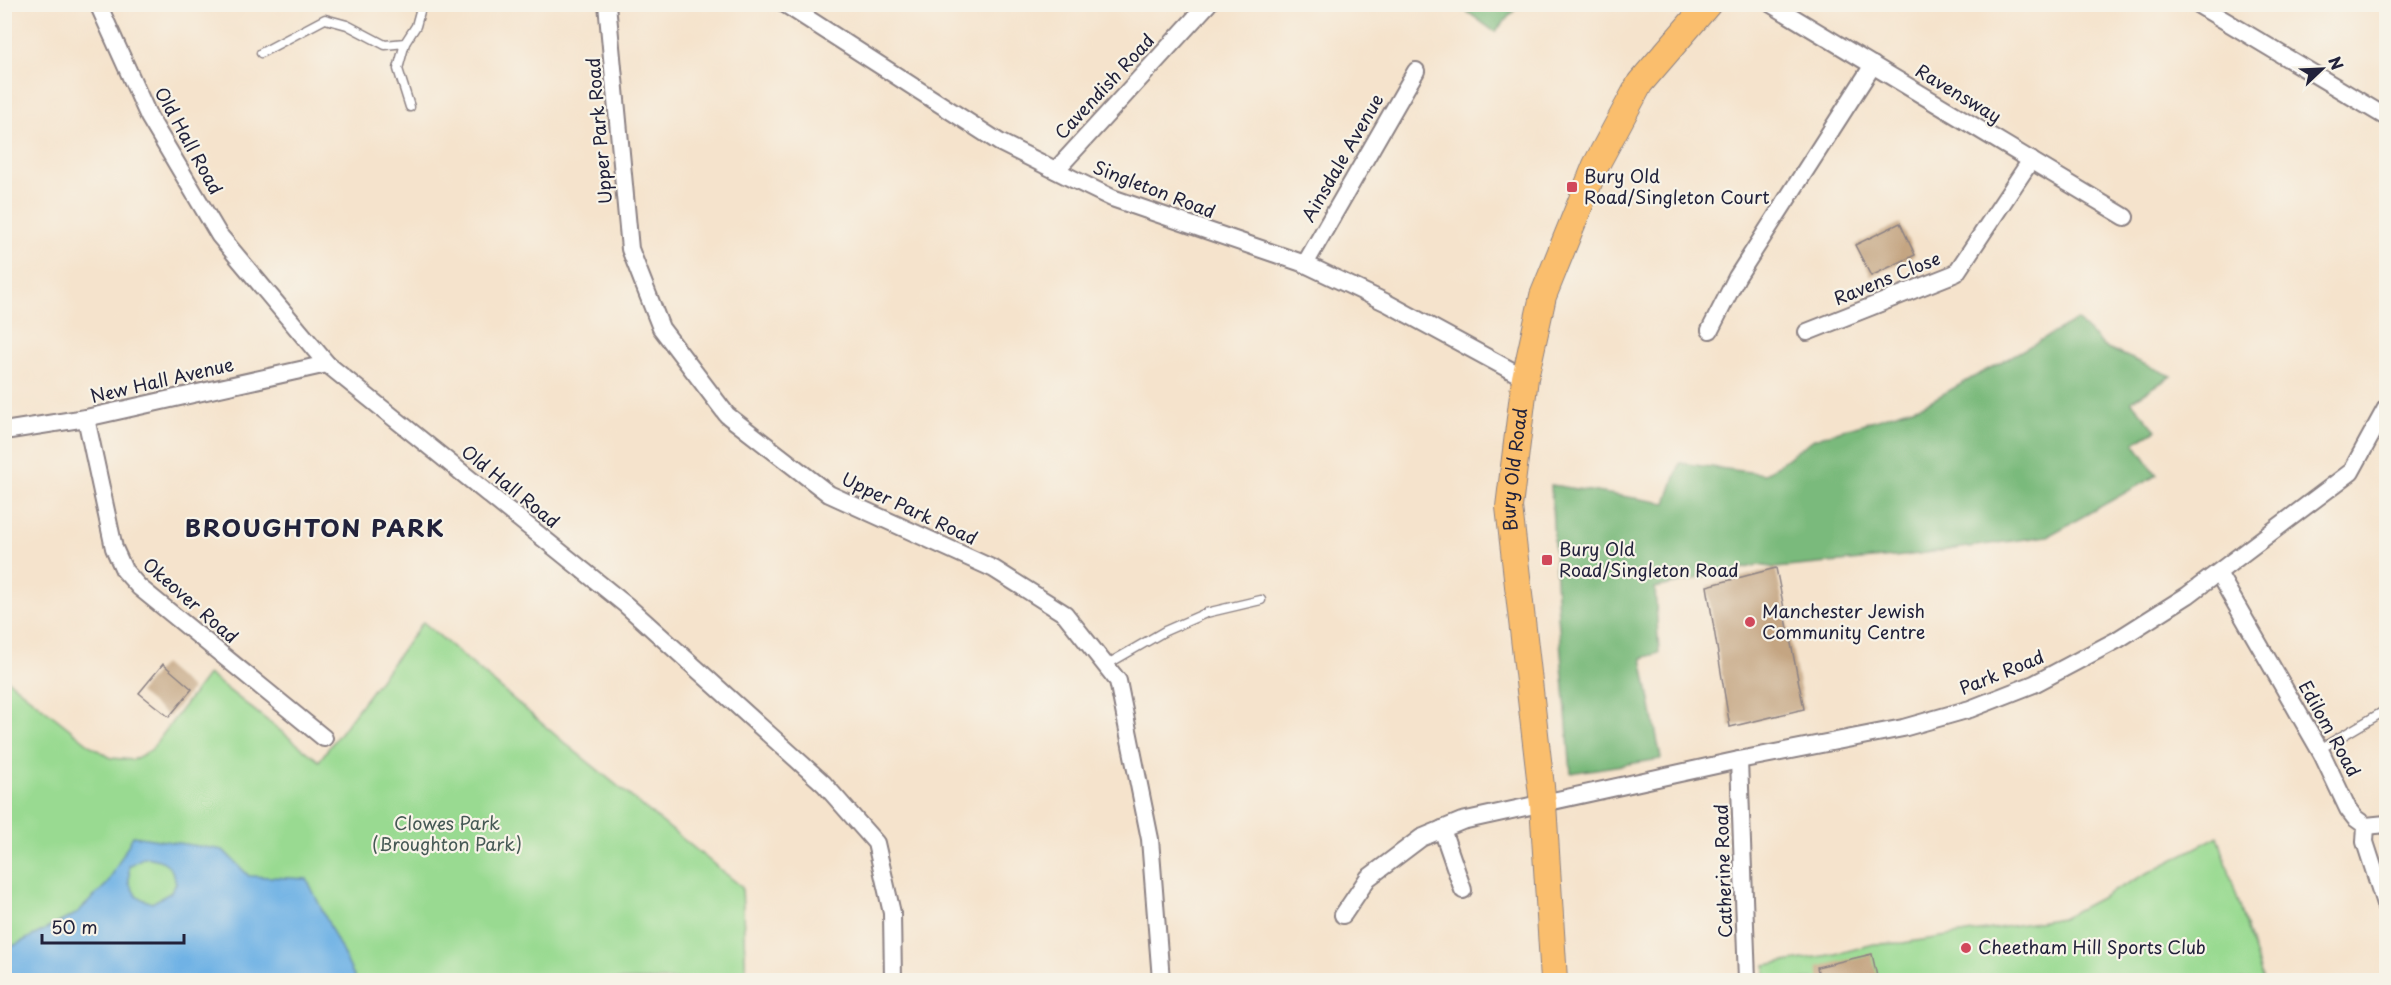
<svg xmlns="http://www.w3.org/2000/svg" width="2391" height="985" viewBox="0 0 2391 985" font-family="'Playpen Sans',sans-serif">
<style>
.green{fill:#99da91;stroke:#5e7e66;stroke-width:1.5}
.forest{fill:#7aba7b;stroke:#4e6e5b;stroke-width:1.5}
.water{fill:#70b2e5;stroke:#496a90;stroke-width:1.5;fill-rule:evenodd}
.building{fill:#c4a582}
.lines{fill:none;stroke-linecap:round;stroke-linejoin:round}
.service-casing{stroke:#8c8284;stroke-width:11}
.minor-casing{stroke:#8c8284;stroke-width:20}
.primary-casing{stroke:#8c8284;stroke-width:28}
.service{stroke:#fff;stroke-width:8}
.minor{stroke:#fff;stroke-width:16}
.primary{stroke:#fabe6d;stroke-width:26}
.poi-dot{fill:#d1495b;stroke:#f7f3e8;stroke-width:2}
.labels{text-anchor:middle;stroke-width:4.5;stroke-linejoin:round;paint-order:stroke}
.street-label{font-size:18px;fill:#22223b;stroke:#f7f3e8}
.poi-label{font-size:18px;fill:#22223b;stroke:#f7f3e8;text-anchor:start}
.park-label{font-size:18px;fill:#465955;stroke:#f7f3e8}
.district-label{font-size:24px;font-weight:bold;letter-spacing:1.5px;fill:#22223b;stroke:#f7f3e8}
</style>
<rect width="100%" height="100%" fill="#f7f3e8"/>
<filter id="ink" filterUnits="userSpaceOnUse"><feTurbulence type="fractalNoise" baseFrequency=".0167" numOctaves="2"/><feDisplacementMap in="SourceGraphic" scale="12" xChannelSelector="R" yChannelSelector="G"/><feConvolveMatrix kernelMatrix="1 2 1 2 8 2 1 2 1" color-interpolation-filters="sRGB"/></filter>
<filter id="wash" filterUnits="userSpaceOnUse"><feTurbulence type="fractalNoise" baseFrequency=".008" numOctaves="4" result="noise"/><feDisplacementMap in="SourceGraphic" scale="24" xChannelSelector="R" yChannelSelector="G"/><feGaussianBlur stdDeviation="1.35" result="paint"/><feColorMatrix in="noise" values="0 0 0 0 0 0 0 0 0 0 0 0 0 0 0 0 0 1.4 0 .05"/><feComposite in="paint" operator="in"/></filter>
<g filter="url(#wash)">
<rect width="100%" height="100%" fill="#f5e3cc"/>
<!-- green -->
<g class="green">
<polygon points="423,622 566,744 742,887 746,980 5,980 4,677 91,746 111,758 133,760 151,750 208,674 319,761"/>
<polygon points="2218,836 2263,980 1765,980 1765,965 1836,954 1874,944 1903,943 2062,918"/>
</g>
<!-- forest -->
<g class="forest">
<polygon points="1458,5 1519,5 1495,32"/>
<polygon points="2077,320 2105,347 2172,376 2131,401 2156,430 2134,443 2157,475 2048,536 1904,556 1776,568 1758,565 1655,588 1659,653 1642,658 1661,759 1571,773 1558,616 1551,485 1666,503 1680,463 1765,474 1814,439 1925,404"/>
</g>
<!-- water -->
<path class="water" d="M133,836l90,14 26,26 58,3 49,101h-351v-30l71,-36 31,-30zM144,857c19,2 28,6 32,26l-6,10 -18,10 -15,-6 -8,-14v-17z"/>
<g id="blocks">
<!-- building -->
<g class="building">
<polygon points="1900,223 1915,255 1871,276 1855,245"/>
<polygon points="1776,568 1804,709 1730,727 1707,586"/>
<polygon points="163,664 192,689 169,717 139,693"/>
<polygon points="1872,954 1878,981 1820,981 1817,967"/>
</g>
</g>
</g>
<g filter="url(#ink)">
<use href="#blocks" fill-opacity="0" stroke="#8c8284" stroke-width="1.5"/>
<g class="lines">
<!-- service casing -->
<g class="service-casing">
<g id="service">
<polyline points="405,43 398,69 410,107"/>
<polyline points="261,53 325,19 347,25 385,45 405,43 416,26 422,4"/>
<polyline points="1106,665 1165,631 1206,613 1261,600"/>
<polyline points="2320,749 2386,710"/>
</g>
</g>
<!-- minor casing -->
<g class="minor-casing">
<g id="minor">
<polyline points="98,4 149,117 219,235 327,364 626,605 824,784 876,843 892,913 893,980"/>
<polyline points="607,4 630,249 661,328 727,415 829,494 994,569 1065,614 1118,681 1150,839 1161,980"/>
<polyline points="785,4 999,142 1073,179 1112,198 1305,264 1387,303 1525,378"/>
<polyline points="1771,4 2125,217"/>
<polyline points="2197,4 2386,117"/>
<polyline points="1056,170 1208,4"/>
<polyline points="1305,264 1416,71"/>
<polyline points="1710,330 1737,277 1873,65"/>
<polyline points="1807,332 1956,273 2031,160"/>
<polyline points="86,418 114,548 124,570 139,587 324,738"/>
<polyline points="4,431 86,418 327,364"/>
<polyline points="2218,573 2322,754 2348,809 2355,818 2366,826 2365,842 2386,907"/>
<polyline points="1739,760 1747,980"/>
<polyline points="2366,826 2386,824"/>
<polyline points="1442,829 1463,890"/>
<polyline points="1343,915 1368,878 1421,838 1462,821 1739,760 1903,728 1970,709 2034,684 2117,640 2188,595 2351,472 2386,408"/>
</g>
</g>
<!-- primary casing -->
<g class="primary-casing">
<g id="primary">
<path id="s1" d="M1554,980l-11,-176 -34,-297 16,-129 18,-82 53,-131 44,-82 68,-79"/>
</g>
</g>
<!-- service -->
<use href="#service" class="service"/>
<!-- minor -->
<use href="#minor" class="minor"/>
<!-- primary -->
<use href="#primary" class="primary"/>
</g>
</g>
<!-- markers -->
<g class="poi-dot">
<rect x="1566" y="181" width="12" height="12" rx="3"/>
<rect x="1541" y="554" width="12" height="12" rx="3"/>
<circle cx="1750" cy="622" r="6"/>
<circle cx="1966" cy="948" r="6"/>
</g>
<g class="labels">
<!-- street labels -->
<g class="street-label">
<text transform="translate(1105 87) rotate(-47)" y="6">Cavendish Road</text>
<text transform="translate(1958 94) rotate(31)" y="6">Ravensway</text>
<text transform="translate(600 131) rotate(-95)" y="6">Upper Park Road</text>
<text transform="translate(188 141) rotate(61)" y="6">Old Hall Road</text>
<text transform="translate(1343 158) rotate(-60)" y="6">Ainsdale Avenue</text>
<text transform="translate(1154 190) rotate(21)" y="6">Singleton Road</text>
<text transform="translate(1887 279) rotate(-22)" y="6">Ravens Close</text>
<text transform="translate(162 381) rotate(-13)" y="6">New Hall Avenue</text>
<text dy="6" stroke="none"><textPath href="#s1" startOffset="513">Bury Old Road</textPath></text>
<text transform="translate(510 487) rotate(39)" y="6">Old Hall Road</text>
<text transform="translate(909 509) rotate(25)" y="6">Upper Park Road</text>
<text transform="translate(190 601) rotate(41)" y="6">Okeover Road</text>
<text transform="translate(2002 673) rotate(-22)" y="6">Park Road</text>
<text transform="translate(2329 729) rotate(61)" y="6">Edilom Road</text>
<text transform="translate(1724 871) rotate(-92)" y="6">Catherine Road</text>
</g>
<!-- poi labels -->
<g class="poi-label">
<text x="1584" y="183">Bury Old<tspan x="1584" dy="21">Road/Singleton Court</tspan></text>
<text x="1559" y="556">Bury Old<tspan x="1559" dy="21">Road/Singleton Road</tspan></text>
<text x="1762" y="618">Manchester Jewish<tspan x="1762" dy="21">Community Centre</tspan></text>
<text x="1978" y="954">Cheetham Hill Sports Club</text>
</g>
<!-- park labels -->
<g class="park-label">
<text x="447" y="830">Clowes Park<tspan x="447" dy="21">(Broughton Park)</tspan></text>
</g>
<!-- district labels -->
<g class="district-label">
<text x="315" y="537">BROUGHTON PARK</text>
</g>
</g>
<!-- margin -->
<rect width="2391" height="985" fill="none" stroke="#f7f3e8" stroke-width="24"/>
<!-- north arrow -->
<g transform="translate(2322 69) rotate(67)" stroke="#f7f3e8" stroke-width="4.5" paint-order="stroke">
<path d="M0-4.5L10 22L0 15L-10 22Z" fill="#22223b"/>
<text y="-9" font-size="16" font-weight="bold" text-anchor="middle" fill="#22223b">N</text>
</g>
<!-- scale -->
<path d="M42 934v9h142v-9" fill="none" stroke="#22223b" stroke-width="3"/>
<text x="51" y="934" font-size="18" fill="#22223b" stroke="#f7f3e8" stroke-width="4.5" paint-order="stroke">50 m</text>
</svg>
